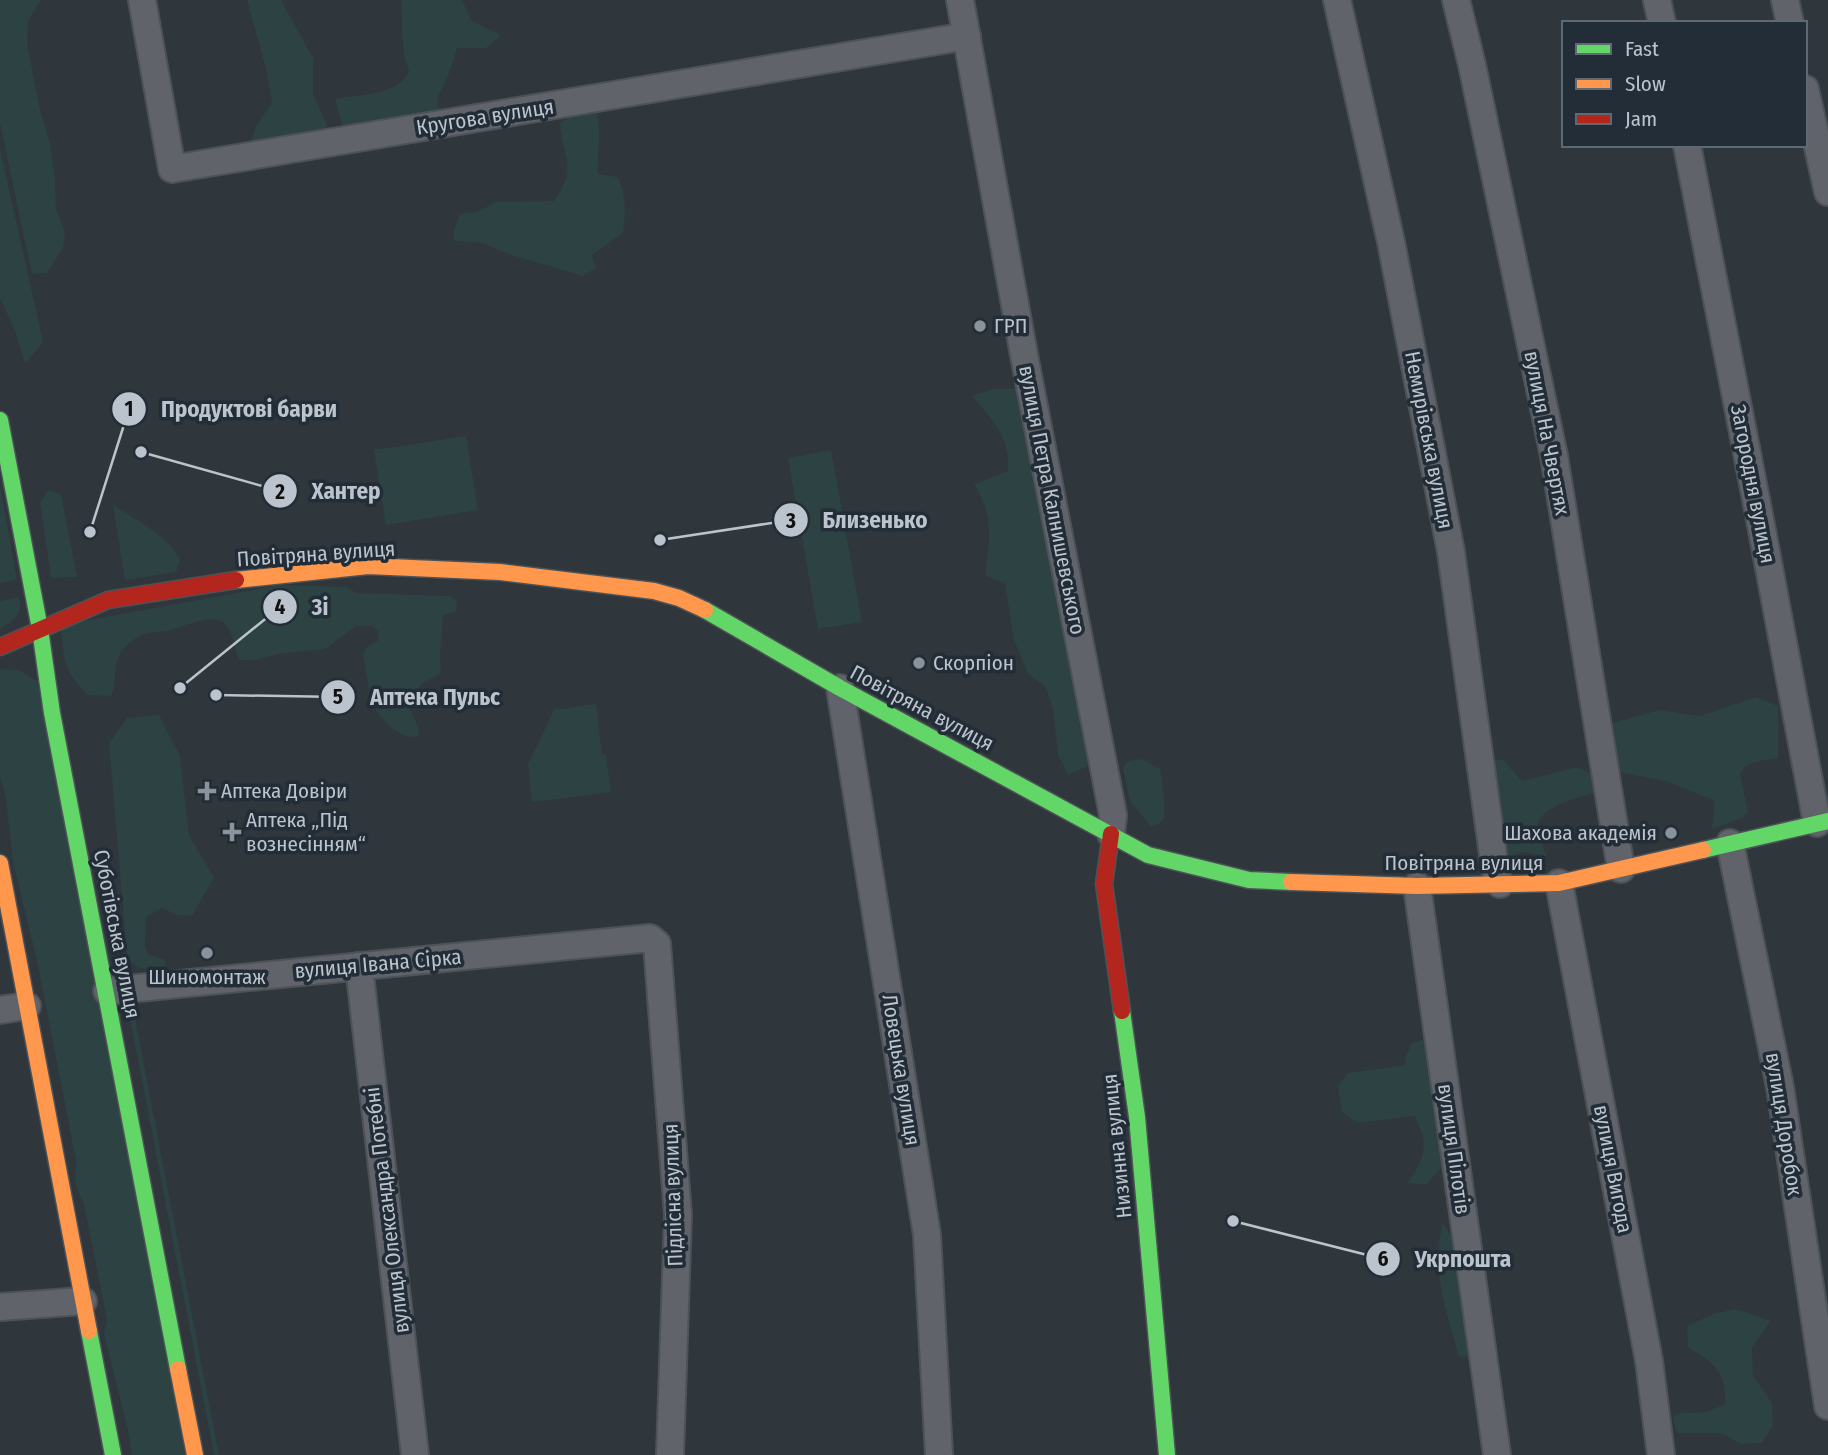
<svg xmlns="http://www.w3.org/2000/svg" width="1828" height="1455" viewBox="0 0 1828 1455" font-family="'Fira Sans Condensed',sans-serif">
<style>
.green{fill:#2c4243}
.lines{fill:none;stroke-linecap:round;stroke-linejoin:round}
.street-casing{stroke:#4d5257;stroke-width:30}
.fast-casing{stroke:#4d5257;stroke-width:19}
.slow-casing{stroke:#4d5257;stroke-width:19}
.jam-casing{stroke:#4d5257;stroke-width:19}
.street{stroke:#60646a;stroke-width:26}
.fast{stroke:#63d668;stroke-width:16}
.slow{stroke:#ff974d;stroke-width:16}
.jam{stroke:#b3261e;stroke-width:16}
.poi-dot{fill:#8a929a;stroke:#222d37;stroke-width:2.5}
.labels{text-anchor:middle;stroke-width:7;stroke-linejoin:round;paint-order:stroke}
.street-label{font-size:21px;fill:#bbc3cc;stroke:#222d37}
.poi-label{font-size:21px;fill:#bbc3cc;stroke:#222d37;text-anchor:start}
.leader{fill:none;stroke:#bbc3cc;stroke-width:2.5}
.callout-dot{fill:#bbc3cc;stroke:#222d37;stroke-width:2.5}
.mark-label{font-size:21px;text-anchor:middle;font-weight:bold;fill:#111}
.callout-label{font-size:23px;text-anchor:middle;font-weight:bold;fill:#bbc3cc;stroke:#222d37;stroke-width:7;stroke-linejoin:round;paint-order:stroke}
</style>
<rect width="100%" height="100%" fill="#2f363c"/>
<!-- green -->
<g class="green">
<polygon points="0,0 41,0 28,21 27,43 40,110 50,143 55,179 56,208 65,233 63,248 47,273 32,274 0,123"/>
<polygon points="247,0 281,0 313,58 313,94 330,132 259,148 251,142 256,126 272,103 267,73"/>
<path d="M401,0h61l10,21 29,14 -15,13h-29l-7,23 -13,28 4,17 -97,16 -9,-33c24,-5 64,-3 74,-28 -9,-23 -6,-46 -8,-71z"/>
<path d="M574,113h23c5,20 0,39 1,61l20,3c8,19 8,35 5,56l-31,22 4,13 -13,8 -72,-21 -28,-12 -29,-2v-12l6,-15 17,-2 19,-10 58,-1c24,-33 9,-43 6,-78z"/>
<polygon points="0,149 43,342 25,364 15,331 0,298"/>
<path d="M993,389h31l6,75 21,34 50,262 -33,15 -10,-20 -5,-47 -7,-21 -18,-13 -14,-34 -9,-57 -20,-7c4,-37 10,-58 -11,-92l34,-13c2,-35 -15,-50 -36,-75z"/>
<polygon points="466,436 478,510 386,525 374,450"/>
<polygon points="831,450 862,622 818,629 788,458"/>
<polygon points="0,484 17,580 0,583"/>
<polygon points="48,490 61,494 77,577 51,578 40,503"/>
<path d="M113,505c22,15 56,30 67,55l-4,12 -51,8z"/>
<path d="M280,585l66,2 11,6 86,3h8l6,5 -1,11 -13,3 -3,42 1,16 -20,11 -4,6 2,7 -6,5 -3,7 9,20 -1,8c-17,2 -38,-16 -44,-32 -6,-15 -8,-34 -11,-50l3,-7 13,-8 -1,-8 -5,-6h-17l-31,23 -47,5 -23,6h-16c-4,-10 -6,-29 -14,-36 -13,-12 -44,4 -58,7 -7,1 -15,1 -22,3 -9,3 -20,11 -25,20 -8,13 -2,28 -9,42l-23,-1c-26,-26 -24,-35 -27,-70z"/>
<path d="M19,597c4,18 -4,24 -19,31v-27z"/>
<path d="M0,669l19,1 18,11 148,774h-53l-4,-25 -24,-96 3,-14 -23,-116c-6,-11 -12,-26 -7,-38l-39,-201 -25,-103 -7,-63 -6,-23z"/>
<path d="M1756,697l22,9v52c-14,3 -32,2 -38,16l8,38 -4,5 -32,12 3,-28 -50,-20 -47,-9 -13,-47 54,-15 41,6z"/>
<polygon points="596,704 602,754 606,754 611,792 532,802 528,764 554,710"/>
<path d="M159,715l21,41 9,80 25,41 -22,39 -15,-1 -15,-7 -16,9 -1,31 4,7 17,5 -1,8c-17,3 -27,4 -38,-12l-18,-213 18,-25z"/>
<path d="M1142,759l18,10c2,7 6,40 4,47 -1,7 -8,9 -13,11l-21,-26 -7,-32 5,-8z"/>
<path d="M1486,760h17l19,21 55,-14 19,9 -2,17c-16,5 -58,14 -57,37 1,8 7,19 10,26l-25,-4 -20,8z"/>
<polygon points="135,1018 219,1455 214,1455 130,1019"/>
<path d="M1426,1039l20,108 -5,21 -15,17 -18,-2c18,-30 21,-35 7,-67l-58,7 -15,-11 -4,-26 10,-13 58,-8 -1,-7 7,-15z"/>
<path d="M1443,1223l9,14 11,26 9,93 -13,1c-12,-44 -29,-89 -16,-134z"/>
<path d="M1737,1309l34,12 -19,26 1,29 19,27 1,22 -11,18 -21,1 -19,-11h-45l-4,-16 7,-4 26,-1 19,-8c2,-32 -11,-41 -37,-57l-1,-21 29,-13z"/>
</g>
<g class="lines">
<!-- street casing -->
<g class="street-casing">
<g id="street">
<polyline points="142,0 172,169 967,36"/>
<polyline points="960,0 1024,355 1113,815 1111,834"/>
<polyline points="1337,0 1391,242 1451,552 1495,869 1500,884"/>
<polyline points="1456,0 1472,65 1554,456 1621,869"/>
<polyline points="1657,0 1662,23"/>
<polyline points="1785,0 1790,23"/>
<polyline points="1805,89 1828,192"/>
<polyline points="1687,145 1761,525 1817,823"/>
<polyline points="840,688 927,1235 939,1455"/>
<polyline points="1730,843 1780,1087 1828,1406"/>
<polyline points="1559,883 1649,1361 1661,1455"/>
<polyline points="1417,886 1497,1455"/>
<polyline points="359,966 415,1455"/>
<polyline points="107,991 650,938 657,944 678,1215 670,1455"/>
<polyline points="0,1010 27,1006"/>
<polyline points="0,1307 83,1301"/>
</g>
</g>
<!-- fast casing -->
<g class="fast-casing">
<g id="fast">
<polyline points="0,420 40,629 52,713 178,1369"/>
<polyline points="705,610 840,688 1148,855 1249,880 1291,882"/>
<polyline points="1703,850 1828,821"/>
<polyline points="1122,1011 1137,1117 1167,1455"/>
<polyline points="89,1331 113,1455"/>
</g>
</g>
<!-- slow casing -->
<g class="slow-casing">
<g id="slow">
<polyline points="236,580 368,566 500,572 654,591 679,598 705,610"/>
<polyline points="0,863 89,1331"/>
<polyline points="1291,882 1417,886 1559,883 1703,850"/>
<polyline points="178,1369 195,1455"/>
</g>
</g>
<!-- jam casing -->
<g class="jam-casing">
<g id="jam">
<polyline points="0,647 108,600 236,580"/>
<polyline points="1111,834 1104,884 1122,1011"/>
</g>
</g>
<!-- street -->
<use href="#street" class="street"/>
<!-- fast -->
<use href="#fast" class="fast"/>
<!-- slow -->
<use href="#slow" class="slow"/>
<!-- jam -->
<use href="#jam" class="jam"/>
</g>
<!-- markers -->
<g class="poi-dot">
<circle cx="980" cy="326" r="7"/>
<circle cx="919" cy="663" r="7"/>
<path d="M203.5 780.5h7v7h7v7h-7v7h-7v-7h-7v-7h7z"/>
<path d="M228.5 821.5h7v7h7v7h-7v7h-7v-7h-7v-7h7z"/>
<circle cx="1671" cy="833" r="7"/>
<circle cx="207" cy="953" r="7"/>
</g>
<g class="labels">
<!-- street labels -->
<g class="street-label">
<text transform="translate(485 117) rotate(-9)" y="7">Кругова вулиця</text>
<text transform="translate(1547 433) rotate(79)" y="7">вулиця На Чвертях</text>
<text transform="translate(1429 440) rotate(79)" y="7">Немирівська вулиця</text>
<text transform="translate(1753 484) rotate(79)" y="7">Загородня вулиця</text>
<text transform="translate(1052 500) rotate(79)" y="7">вулиця Петра Калнишевського</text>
<text transform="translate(316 554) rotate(-4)" y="7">Повітряна вулиця</text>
<text transform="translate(922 708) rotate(28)" y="7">Повітряна вулиця</text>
<text x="1464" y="870">Повітряна вулиця</text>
<text transform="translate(117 934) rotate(79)" y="7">Суботівська вулиця</text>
<text transform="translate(378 964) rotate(-5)" y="7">вулиця Івана Сірка</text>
<text transform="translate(901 1070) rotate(81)" y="7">Ловецька вулиця</text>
<text transform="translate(1784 1124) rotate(81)" y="7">вулиця Доробок</text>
<text transform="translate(1117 1146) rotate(-96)" y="7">Низинна вулиця</text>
<text transform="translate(1454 1149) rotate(82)" y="7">вулиця Пілотів</text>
<text transform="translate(1613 1169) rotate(79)" y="7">вулиця Вигода</text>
<text transform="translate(673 1195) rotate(-92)" y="7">Підлісна вулиця</text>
<text transform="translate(387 1210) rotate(-97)" y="7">вулиця Олександра Потебні</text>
</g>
<!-- poi labels -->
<g class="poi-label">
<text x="994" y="333">ГРП</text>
<text x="933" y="670">Скорпіон</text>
<text x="221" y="798">Аптека Довіри</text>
<text x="246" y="827">Аптека „Під<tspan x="246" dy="24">вознесінням“</tspan></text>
<text x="1657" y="840" text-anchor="end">Шахова академія</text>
<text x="207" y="984" text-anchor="middle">Шиномонтаж</text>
</g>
</g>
<!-- callouts -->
<path class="leader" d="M90 532L129 409M141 452L280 491M660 540L791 520M180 688L280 607M216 695L338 697M1233 1221L1383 1259"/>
<g class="callout-dot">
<circle cx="90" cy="532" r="7"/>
<circle cx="141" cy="452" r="7"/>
<circle cx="660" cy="540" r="7"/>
<circle cx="180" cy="688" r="7"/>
<circle cx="216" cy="695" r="7"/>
<circle cx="1233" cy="1221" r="7"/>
<circle cx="129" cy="409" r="18"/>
<circle cx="280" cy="491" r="18"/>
<circle cx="791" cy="520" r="18"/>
<circle cx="280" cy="607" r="18"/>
<circle cx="338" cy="697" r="18"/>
<circle cx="1383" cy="1259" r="18"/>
</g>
<g class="mark-label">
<text x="129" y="416">1</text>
<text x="280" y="499">2</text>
<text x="791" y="528">3</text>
<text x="280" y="614">4</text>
<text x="338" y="704">5</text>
<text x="1383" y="1266">6</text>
</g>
<g class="callout-label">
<text x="249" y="417">Продуктові барви</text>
<text x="346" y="499">Хантер</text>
<text x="875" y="528">Близенько</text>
<text x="320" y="615">3і</text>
<text x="435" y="705">Аптека Пульс</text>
<text x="1463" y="1267">Укрпошта</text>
</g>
<!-- legend -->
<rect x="1562" y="21" width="245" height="126" fill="#222d37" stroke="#5f6973" stroke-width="2"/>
<rect x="1576" y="44" width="35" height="10" fill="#63d668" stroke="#5f6973" stroke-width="2"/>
<text x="1625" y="56" font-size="21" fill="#bbc3cc">Fast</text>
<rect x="1576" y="79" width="35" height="10" fill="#ff974d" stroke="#5f6973" stroke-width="2"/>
<text x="1625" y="91" font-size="21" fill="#bbc3cc">Slow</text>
<rect x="1576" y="114" width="35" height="10" fill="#b3261e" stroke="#5f6973" stroke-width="2"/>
<text x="1625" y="126" font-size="21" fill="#bbc3cc">Jam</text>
</svg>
